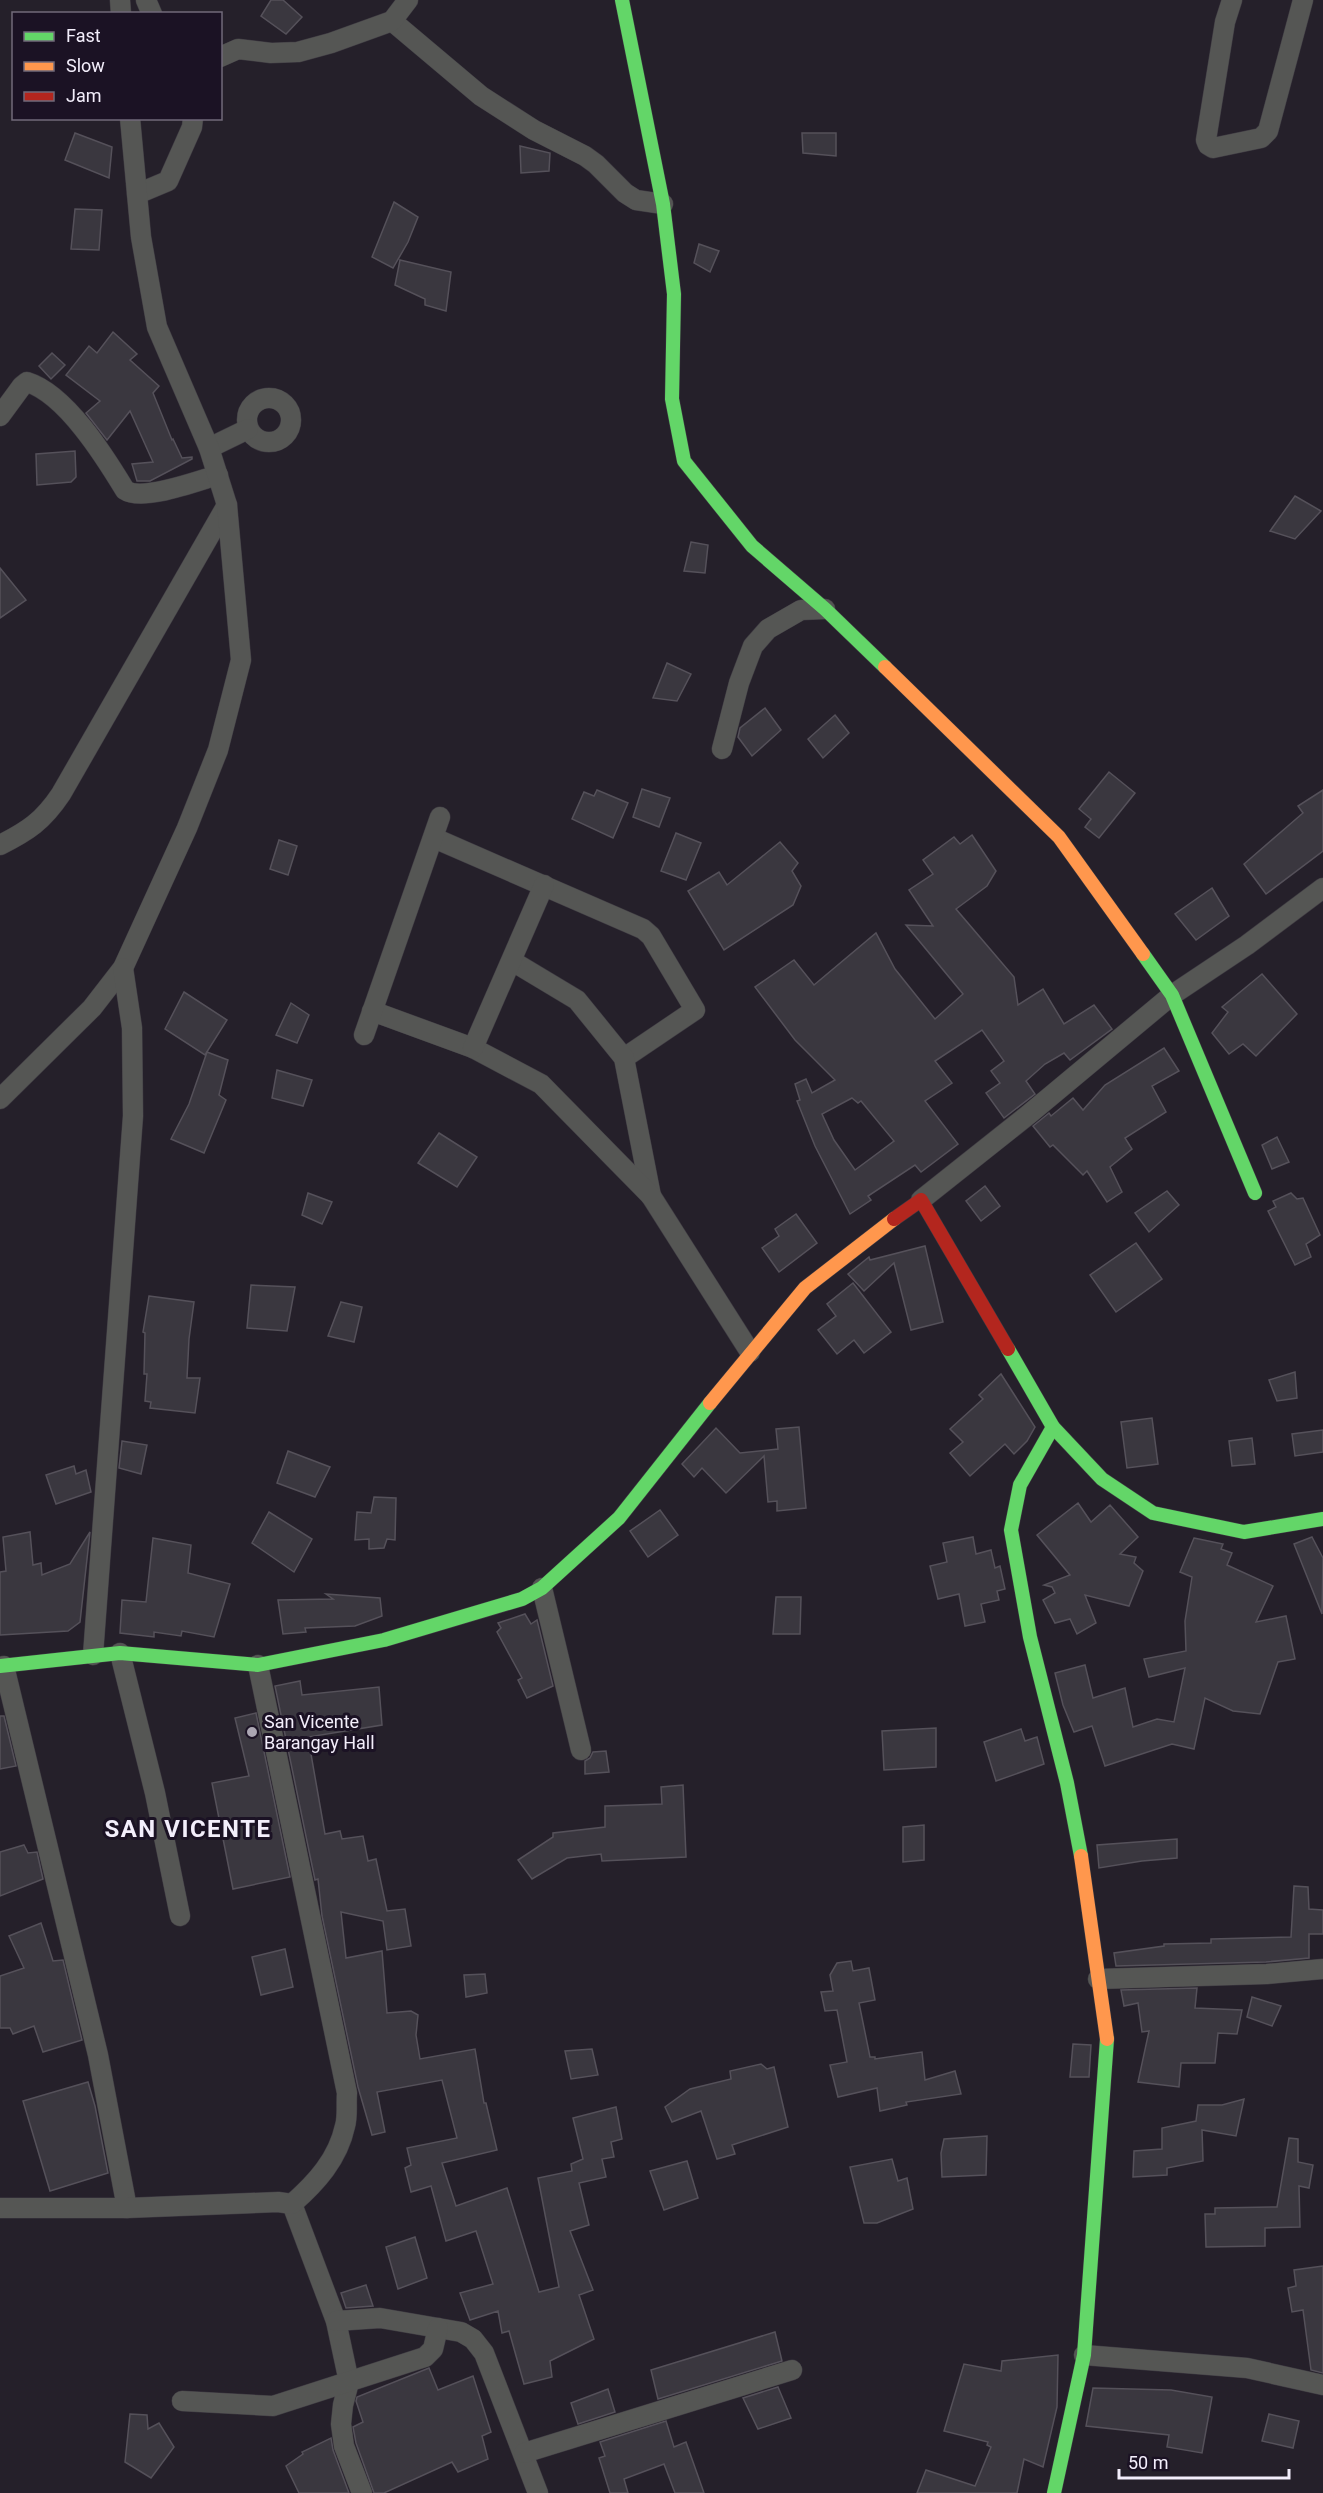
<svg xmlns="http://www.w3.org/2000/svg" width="1323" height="2493" viewBox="0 0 1323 2493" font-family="Roboto,sans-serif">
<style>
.building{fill:#3a373f;stroke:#55515a;stroke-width:1.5;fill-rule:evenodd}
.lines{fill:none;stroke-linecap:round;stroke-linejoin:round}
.street-casing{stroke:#3e3a42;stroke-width:21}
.fast-casing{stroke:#3e3a42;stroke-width:15}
.slow-casing{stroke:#3e3a42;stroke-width:15}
.jam-casing{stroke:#3e3a42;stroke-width:15}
.street{stroke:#555654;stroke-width:20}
.fast{stroke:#63d668;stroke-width:14}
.slow{stroke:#ff974d;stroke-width:14}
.jam{stroke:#b3261e;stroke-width:14}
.poi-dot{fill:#aba6b2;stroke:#1b1224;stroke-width:2}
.labels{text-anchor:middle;stroke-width:6;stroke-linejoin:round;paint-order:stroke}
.poi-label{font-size:18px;fill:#f3eefb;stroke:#1b1224;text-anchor:start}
.district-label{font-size:24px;font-weight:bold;letter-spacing:1.5px;fill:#f3eefb;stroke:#1b1224}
</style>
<rect width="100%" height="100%" fill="#25202a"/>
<!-- building -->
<g class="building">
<polygon points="271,0 283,0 302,17 286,34 261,16"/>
<polygon points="75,133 112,147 109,178 65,160"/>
<polygon points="802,133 836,133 836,156 803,153"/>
<polygon points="520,146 550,153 549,171 521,173"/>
<polygon points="394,202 418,217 408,242 393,268 372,257"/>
<polygon points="75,209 102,210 99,250 71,249"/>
<polygon points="699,244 719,251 710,272 694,263"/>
<polygon points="400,260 451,272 446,311 425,305 425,299 395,285"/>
<polygon points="113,332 137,354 130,360 159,386 153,393 172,440 173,439 182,458 192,457 192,459 150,481 137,481 132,464 153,462 130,411 107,440 86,413 100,401 66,375 89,346 97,353"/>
<polygon points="52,353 65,365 51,379 39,366"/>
<polygon points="75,451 76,477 71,482 37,485 36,454"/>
<polygon points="1295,496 1321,511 1295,539 1270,531"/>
<polygon points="691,542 708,545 705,573 684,571"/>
<polygon points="0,568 26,600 0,618"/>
<polygon points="667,663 691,674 677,701 653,698"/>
<polygon points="765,708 781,730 752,756 738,737 740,728"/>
<polygon points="835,715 849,733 823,758 808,739"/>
<polygon points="1109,772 1135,793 1099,838 1085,827 1091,819 1079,809"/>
<polygon points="642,789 670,798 659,827 633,817"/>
<polygon points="597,790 628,803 613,838 572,819 584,792 594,796"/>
<polygon points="1323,790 1323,851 1266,894 1244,864 1303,813 1298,806"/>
<polygon points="676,833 701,843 686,880 661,871"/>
<path d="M972,835l24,36 -9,15 -31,23 58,68 4,28 25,-16 21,35 30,-19 18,24 -42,31 -6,-7 -19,11 -19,17 9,13 -31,24 -18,-25 14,-10 -9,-12 13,-10 -22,-31 -47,31 17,22 -27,18 33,43 -37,28 -6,-7 -47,31 3,4 -21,14 -35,-68 -18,-45 3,-1 -5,-16 11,-5 6,14 23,-13 -40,-40 -40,-53 39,-27 20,25 62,-52 19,36 40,50 28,-25 -57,-69 27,1 -24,-36 24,-16 -10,-14 31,-23 6,7zM852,1098l6,5 3,-2 33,40 -39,29 -21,-30 -12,-26z"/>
<polygon points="279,840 297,846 288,875 270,869"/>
<polygon points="780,842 798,863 792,871 801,886 793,905 724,950 688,891 719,872 727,885"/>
<polygon points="1212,888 1229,916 1196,940 1175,914"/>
<polygon points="1262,974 1297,1014 1256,1056 1243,1044 1229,1054 1212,1033 1228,1012 1222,1007"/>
<polygon points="184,992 227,1020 205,1055 165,1029"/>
<polygon points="291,1003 309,1015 297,1043 276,1035"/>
<polygon points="1164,1048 1179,1071 1152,1086 1166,1112 1125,1138 1132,1149 1110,1167 1122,1192 1107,1202 1087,1171 1083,1175 1053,1145 1050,1147 1033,1126 1049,1113 1051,1116 1073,1098 1083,1110 1105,1085"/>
<polygon points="207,1052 228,1060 219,1095 226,1100 204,1153 171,1139 189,1104"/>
<polygon points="277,1070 312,1080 303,1106 272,1098"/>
<polygon points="439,1133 477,1157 457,1187 418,1163"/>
<polygon points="1277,1137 1289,1162 1272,1169 1262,1145"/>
<polygon points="985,1186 1000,1206 981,1221 966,1201"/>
<polygon points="1167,1191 1179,1205 1149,1232 1135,1213"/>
<polygon points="308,1193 332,1202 322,1224 302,1215"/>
<polygon points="1291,1193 1297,1199 1303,1198 1320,1235 1306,1244 1311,1257 1295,1265 1268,1211 1276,1207 1273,1201"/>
<polygon points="796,1214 817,1243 779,1272 762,1248 779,1236 775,1229"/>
<polygon points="1136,1243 1162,1279 1116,1312 1090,1275"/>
<polygon points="925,1246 943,1322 911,1330 894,1263 864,1291 848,1274 869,1257 870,1260"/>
<polygon points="853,1283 891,1332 864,1353 854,1340 837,1354 818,1330 836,1316 827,1304"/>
<polygon points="251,1285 295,1287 287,1331 247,1328"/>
<polygon points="149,1296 194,1302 189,1339 187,1378 200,1378 195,1413 150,1408 151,1402 145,1401 147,1374 144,1374 145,1333 143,1332"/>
<polygon points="341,1302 362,1307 354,1342 328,1336"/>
<polygon points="1295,1372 1297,1398 1277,1401 1269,1380"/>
<polygon points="1001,1374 1035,1427 1027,1441 1014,1454 1005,1444 970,1476 950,1453 963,1442 950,1429 983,1399 979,1395"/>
<polygon points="1152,1418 1158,1464 1127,1468 1121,1422"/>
<polygon points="799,1427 806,1508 777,1511 777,1501 768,1502 764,1456 726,1493 702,1468 694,1477 682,1464 716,1428 740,1453 778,1449 776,1429"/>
<polygon points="1323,1430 1323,1452 1295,1456 1292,1434"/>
<polygon points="1252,1438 1255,1464 1232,1466 1229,1441"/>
<polygon points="122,1441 147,1445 141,1474 119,1468"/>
<polygon points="288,1451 330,1467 315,1497 277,1483"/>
<polygon points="74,1466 76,1474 86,1470 91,1492 56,1504 46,1475"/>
<polygon points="374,1497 396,1498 395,1540 387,1539 384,1548 369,1549 369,1539 355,1540 357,1512 371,1513"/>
<polygon points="1078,1503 1091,1522 1110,1505 1138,1537 1120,1554 1136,1557 1134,1563 1143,1571 1129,1606 1085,1595 1096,1623 1077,1634 1070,1619 1055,1623 1043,1600 1055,1593 1052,1587 1044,1585 1070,1575 1037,1535"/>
<polygon points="660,1510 678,1535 648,1557 630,1531"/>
<polygon points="269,1512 312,1539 294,1572 252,1543"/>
<polygon points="30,1532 33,1565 41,1563 42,1575 70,1564 90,1532 80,1622 68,1631 0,1635 0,1572 6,1571 3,1537"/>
<polygon points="973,1537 976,1554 991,1550 995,1568 1000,1566 1005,1589 997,1591 999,1600 981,1604 985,1622 965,1626 959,1594 938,1599 930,1566 947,1562 943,1543"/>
<polygon points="1312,1537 1323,1558 1322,1614 1294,1544"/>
<polygon points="153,1538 191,1545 188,1573 230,1584 214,1637 182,1631 181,1636 154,1632 154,1637 120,1633 122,1600 146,1602"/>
<polygon points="1194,1538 1223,1544 1221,1549 1232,1553 1227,1565 1273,1586 1256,1622 1286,1616 1295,1659 1278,1662 1260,1714 1233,1711 1205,1698 1194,1749 1172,1744 1105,1766 1092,1726 1074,1732 1063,1705 1055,1673 1085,1665 1093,1698 1125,1688 1133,1727 1157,1719 1174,1722 1185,1668 1149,1677 1144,1659 1186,1651 1185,1621 1192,1577 1180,1572"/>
<polygon points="326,1594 380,1598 382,1616 355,1626 305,1628 306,1632 283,1634 278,1600 333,1599"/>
<polygon points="776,1597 801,1597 800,1634 773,1634"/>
<polygon points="525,1614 531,1624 537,1620 553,1686 527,1698 518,1680 522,1678 497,1632 501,1628 498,1623"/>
<polygon points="300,1681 302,1695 379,1687 382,1725 308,1737 325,1834 340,1831 342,1839 363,1836 368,1861 376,1859 387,1911 405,1909 411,1946 387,1950 383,1921 341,1912 346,1958 382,1951 387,2013 411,2011 418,2015 416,2035 420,2059 475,2049 484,2103 486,2103 497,2150 442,2163 456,2206 507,2188 539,2292 559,2287 538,2178 572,2171 571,2164 583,2159 573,2118 616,2107 622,2139 611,2142 614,2157 602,2159 606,2177 579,2183 589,2225 570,2231 593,2290 579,2295 594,2339 550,2361 552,2377 524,2384 509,2331 502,2333 498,2311 470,2320 460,2293 493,2284 476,2231 446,2241 431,2186 411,2192 405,2168 411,2165 407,2148 457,2138 442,2080 377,2092 385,2132 372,2135 358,2087 322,1916 318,1879 315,1880 275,1686"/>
<polygon points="256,1713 290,1877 233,1889 212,1783 249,1776 235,1718"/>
<polygon points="0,1716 4,1716 16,1766 0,1769"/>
<polygon points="936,1728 936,1767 884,1770 882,1731"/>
<polygon points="1021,1729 1025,1741 1037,1737 1044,1764 996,1781 984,1742"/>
<polygon points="606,1751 609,1772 585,1774 585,1761 590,1758 593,1752"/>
<polygon points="683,1785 686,1857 602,1861 601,1854 567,1858 532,1879 518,1860 553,1837 553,1833 605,1827 605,1806 662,1804 661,1787"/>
<polygon points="924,1825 924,1860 903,1862 903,1827"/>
<polygon points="1177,1839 1177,1858 1142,1861 1099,1868 1097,1845"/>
<polygon points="24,1845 28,1853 37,1852 43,1879 0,1896 0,1852"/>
<polygon points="1294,1886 1308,1887 1309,1909 1323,1910 1323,1934 1309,1934 1309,1958 1266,1962 1116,1966 1114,1953 1164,1946 1164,1944 1211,1943 1211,1939 1291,1937"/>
<polygon points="41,1923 53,1961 63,1960 82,2040 43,2052 34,2026 13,2034 10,2028 0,2028 0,1976 24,1968 9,1936"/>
<polygon points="285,1949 293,1987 261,1995 252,1957"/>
<polygon points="851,1961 853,1971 869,1968 875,2000 859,2003 870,2057 875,2057 875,2059 922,2052 925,2080 955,2071 961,2094 906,2102 907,2105 880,2111 877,2088 838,2097 830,2065 847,2062 837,2010 825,2011 821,1992 833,1991 830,1975 837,1963"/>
<polygon points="485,1974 487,1993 466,1997 464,1975"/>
<polygon points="1197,1988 1195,2008 1242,2010 1237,2034 1218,2033 1215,2063 1181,2063 1179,2087 1138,2082 1149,2031 1142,2032 1138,2003 1124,2006 1121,1990"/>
<polygon points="1252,1997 1281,2006 1272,2026 1247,2017"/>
<polygon points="1073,2044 1091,2045 1089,2077 1070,2077"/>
<polygon points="592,2049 598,2075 571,2079 565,2051"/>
<polygon points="761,2064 767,2069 774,2067 788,2127 732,2145 735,2154 717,2159 701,2111 672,2122 665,2107 690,2089 731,2079 730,2071"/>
<polygon points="88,2082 95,2106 108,2173 50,2191 23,2101"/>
<polygon points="1244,2099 1236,2136 1202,2130 1203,2161 1167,2168 1167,2175 1133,2177 1134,2151 1162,2149 1162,2128 1196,2121 1198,2105 1222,2105"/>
<polygon points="987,2136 986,2175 942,2177 941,2153 944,2139"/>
<polygon points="1289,2138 1298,2139 1298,2162 1313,2165 1309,2188 1299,2186 1300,2227 1265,2228 1265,2246 1206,2247 1205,2214 1215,2214 1215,2208 1277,2207"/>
<polygon points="892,2159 898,2181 907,2178 913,2209 877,2223 864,2223 850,2167"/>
<polygon points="687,2161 698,2198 664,2210 650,2171"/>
<polygon points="415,2237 427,2278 398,2289 386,2247"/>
<polygon points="1323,2266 1323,2373 1311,2370 1303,2310 1292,2312 1288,2288 1296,2286 1294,2270"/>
<polygon points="366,2285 373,2306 346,2308 341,2293"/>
<polygon points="775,2332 782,2361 658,2399 651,2370"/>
<polygon points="1058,2355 1057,2407 1043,2467 1024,2459 1017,2493 917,2493 926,2470 975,2486 991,2447 987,2445 988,2442 944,2431 964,2364 1001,2371 1002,2361"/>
<polygon points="429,2368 438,2390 473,2376 491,2432 482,2436 488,2459 458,2472 452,2462 384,2493 374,2493 356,2443 353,2427 363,2422 356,2401 357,2397"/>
<polygon points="778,2387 791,2418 758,2429 743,2398"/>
<polygon points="1093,2388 1171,2390 1212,2397 1202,2453 1167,2447 1169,2435 1086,2426"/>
<polygon points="608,2389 615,2412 578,2424 571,2403"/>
<polygon points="130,2414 147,2415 148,2429 159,2423 174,2447 151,2478 125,2462"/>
<polygon points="1269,2414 1299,2421 1293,2448 1262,2441"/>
<polygon points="666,2421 674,2447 686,2442 704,2493 675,2493 664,2464 624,2479 628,2493 610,2493 599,2458 605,2456 600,2442"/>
<polygon points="331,2438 333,2450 349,2493 299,2493 286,2466 303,2454 302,2452"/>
</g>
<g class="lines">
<!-- street casing -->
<g class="street-casing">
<g id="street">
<polyline points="120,0 121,14"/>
<polyline points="146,0 152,14"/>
<polyline points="1232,0 1225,22 1206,140 1208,145 1213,148 1261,138 1268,131 1303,0"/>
<polyline points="392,21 481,96 534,130 585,156 596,164 625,193 636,200 663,204"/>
<polyline points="220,57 238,49 271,53 298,52 331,43 392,21 408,0"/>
<polyline points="137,194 168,181 192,127 193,118"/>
<circle cx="269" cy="420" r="22"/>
<path d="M0,416l22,-30 5,-4c39,12 78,75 98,108 17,12 72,-9 93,-15"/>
<polyline points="209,448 248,429"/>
<polyline points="722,749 739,683 753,646 768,629 801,610 825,609"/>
<polyline points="434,838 643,929 651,936 695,1010 624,1058"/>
<path d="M0,845c28,-14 43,-24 61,-51l166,-289"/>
<polyline points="512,961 577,1000 624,1058 651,1196"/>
<polyline points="372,1011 473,1048 541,1084 651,1196 750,1352"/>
<polyline points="364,1035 440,817"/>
<polyline points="473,1048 544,885"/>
<polyline points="0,1099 92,1008 123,968 187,828 218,750 241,660 227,505 209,448 157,327 141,237 130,118"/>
<polyline points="921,1200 1028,1115 1172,995 1247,945 1323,888"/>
<polyline points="542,1588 581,1750"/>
<polyline points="120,1653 155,1793 180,1916"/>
<polyline points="93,1655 133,1116 132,1028 123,968"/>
<polyline points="4,1666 98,2055 127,2208"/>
<polyline points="1098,1979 1267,1974 1323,1969"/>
<polyline points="292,2204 336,2321 349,2382 343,2405 341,2424 344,2446 362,2493"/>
<path d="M0,2208h127l151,-6 14,2c24,-21 46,-45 53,-78 3,-10 1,-22 2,-33l-89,-428"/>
<polyline points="336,2321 380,2318 461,2332 473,2339 484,2353 538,2493"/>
<polyline points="1084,2355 1247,2368 1323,2385"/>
<polyline points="182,2401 273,2406 425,2357 433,2349 438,2328"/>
<polyline points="524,2453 792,2370"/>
</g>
</g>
<!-- fast casing -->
<g class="fast-casing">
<g id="fast">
<polyline points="622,0 663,204 674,294 672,399 684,461 752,546 825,609 885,667"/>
<polyline points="1143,954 1172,995 1255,1193"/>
<polyline points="1008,1349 1053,1427 1102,1479 1153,1513 1244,1532 1323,1519"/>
<polyline points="1053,1427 1020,1485 1011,1530 1030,1637 1067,1783 1081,1856"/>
<polyline points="0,1666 120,1653 258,1665 384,1640 522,1599 542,1588 619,1518 710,1403"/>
<polyline points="1054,2493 1084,2355 1107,2039"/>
</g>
</g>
<!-- slow casing -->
<g class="slow-casing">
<g id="slow">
<polyline points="885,667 1059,837 1143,954"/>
<polyline points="710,1403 805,1288 894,1219"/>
<polyline points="1081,1856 1107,2039"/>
</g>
</g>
<!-- jam casing -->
<g class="jam-casing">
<polyline id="jam" points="894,1219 921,1200 1008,1349"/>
</g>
<!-- street -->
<use href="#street" class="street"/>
<!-- fast -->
<use href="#fast" class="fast"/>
<!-- slow -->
<use href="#slow" class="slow"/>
<!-- jam -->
<use href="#jam" class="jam"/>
</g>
<!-- markers -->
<circle class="poi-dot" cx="252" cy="1732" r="6"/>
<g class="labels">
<!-- poi labels -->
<g class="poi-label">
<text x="264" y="1728">San Vicente<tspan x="264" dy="21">Barangay Hall</tspan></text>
</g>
<!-- district labels -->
<g class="district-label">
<text x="188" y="1837">SAN VICENTE</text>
</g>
</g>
<!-- legend -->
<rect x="12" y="12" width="210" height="108" fill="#1b1224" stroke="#716a7a" stroke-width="1.5"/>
<rect x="24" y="32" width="30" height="9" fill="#63d668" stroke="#716a7a" stroke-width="1.5"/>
<text x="66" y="42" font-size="18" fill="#f3eefb">Fast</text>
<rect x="24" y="62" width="30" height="9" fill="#ff974d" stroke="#716a7a" stroke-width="1.5"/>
<text x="66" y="72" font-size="18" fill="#f3eefb">Slow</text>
<rect x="24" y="92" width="30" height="9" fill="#b3261e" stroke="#716a7a" stroke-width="1.5"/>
<text x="66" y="102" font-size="18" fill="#f3eefb">Jam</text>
<!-- scale -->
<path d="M1119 2469v9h170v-9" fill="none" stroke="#f3eefb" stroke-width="3"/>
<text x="1128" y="2469" font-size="18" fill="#f3eefb" stroke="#1b1224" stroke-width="4.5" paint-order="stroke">50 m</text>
</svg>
